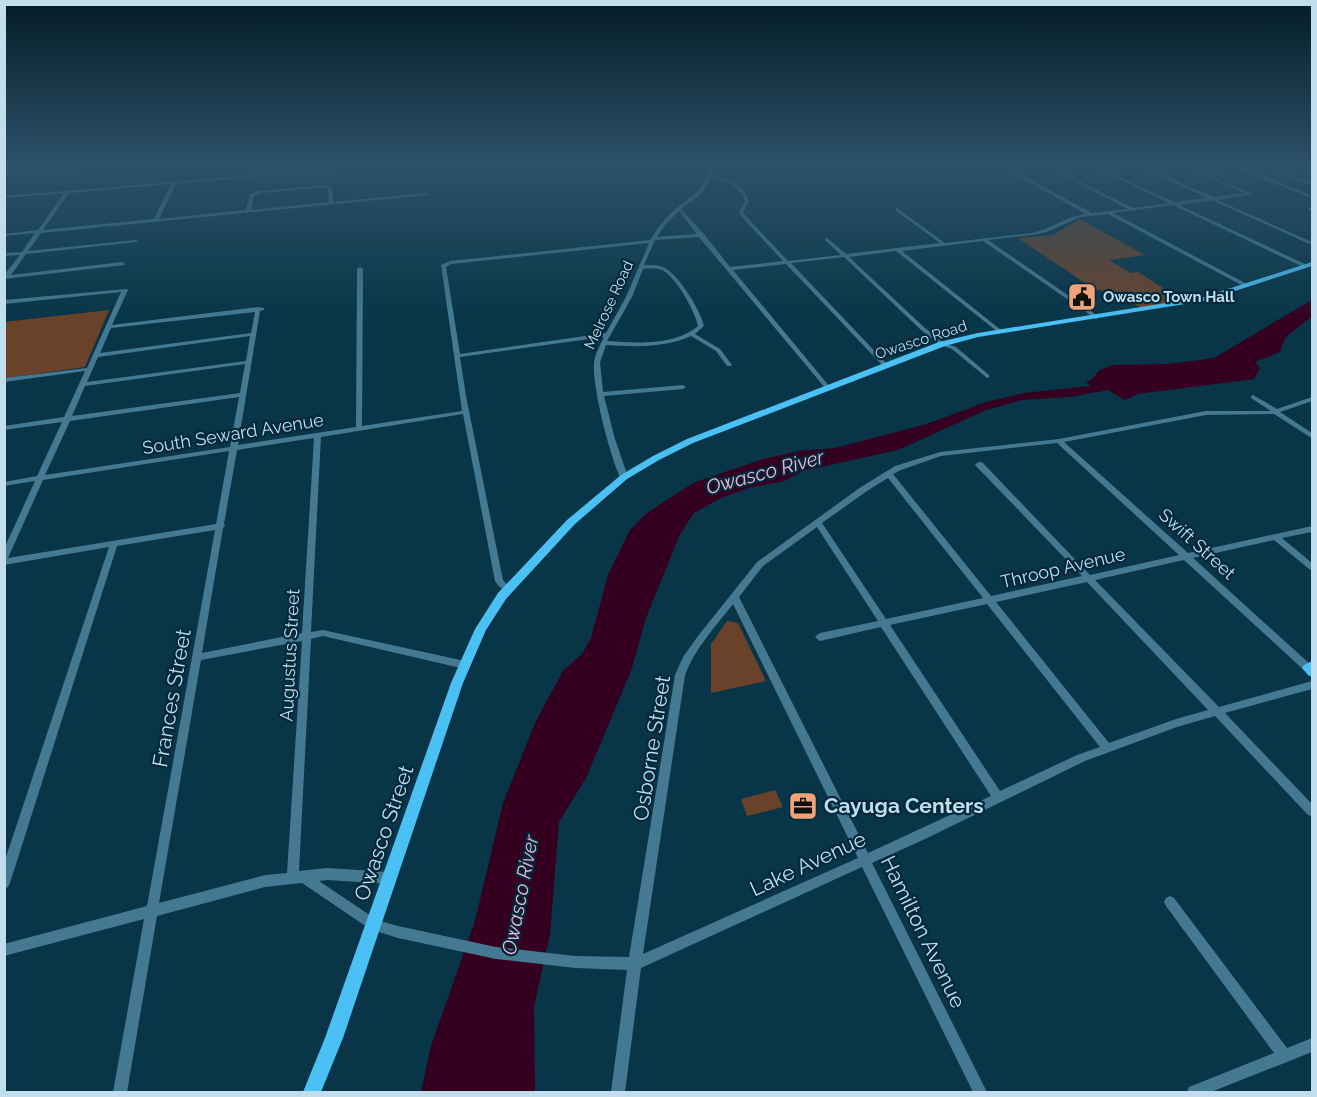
<svg xmlns="http://www.w3.org/2000/svg" width="1317" height="1097" viewBox="0 0 1317 1097" font-family="Raleway,sans-serif">
<style>
.green{fill:#6a4229}
.water{fill:#35001f}
.lines{fill:none;stroke-linecap:round;stroke-linejoin:round}
.minor{fill:#457992;fill-rule:evenodd}
.major{fill:#4ac0f4;fill-rule:evenodd}
.labels{text-anchor:middle;stroke-width:4.5;stroke-linejoin:round;paint-order:stroke}
.far-poi-label{font-size:15px;font-weight:bold;fill:#c2ddec;stroke:#002a3c;text-anchor:start}
.far-street-label{font-size:15px;fill:#c2ddec;stroke:#002a3c}
.street-label{font-size:18px;fill:#c2ddec;stroke:#002a3c}
.water-label{font-size:20px;font-style:italic;fill:#fbb0d1;stroke:#002a3c}
.near-street-label{font-size:21px;fill:#c2ddec;stroke:#002a3c}
.near-poi-label{font-size:21px;font-weight:bold;fill:#c2ddec;stroke:#002a3c;text-anchor:start}
</style>
<rect width="100%" height="100%" fill="#083547"/>
<!-- green -->
<g class="green">
<polygon points="1080,219 1145,255 1109,260 1131,273 1138,272 1185,302 1143,309 1115,293 1094,289 1018,238 1053,235"/>
<polygon points="109,310 85,367 5,378 4,322"/>
<polygon points="727,621 738,623 766,681 711,693 711,644"/>
<polygon points="775,790 783,807 747,816 741,799"/>
</g>
<!-- water -->
<polygon class="water" points="1312,300 1312,316 1285,338 1280,352 1255,362 1260,368 1254,379 1137,394 1125,400 1108,390 1069,397 1022,400 986,410 898,450 803,471 784,481 748,488 719,499 694,513 680,534 646,618 631,671 586,778 559,822 550,934 534,1007 535,1092 421,1092 431,1046 475,921 503,803 535,723 563,671 582,654 591,638 608,575 630,530 647,513 693,483 760,460 799,451 835,448 927,424 986,402 1024,393 1090,386 1086,381 1091,380 1100,370 1113,365 1169,364 1214,358"/>
<g class="lines">
<!-- minor -->
<g class="minor">
<polygon points="105,166 118,166 4,176 4,174"/>
<path d="M364,166h12l-200,18 -17,35 87,-9 4,-16 10,-3 66,-6 6,3 1,14 94,-9 2,1 -2,1 -386,38 -13,18 108,-11 2,1 -2,1 -110,12 -15,21 111,-13 3,2 -1,1 -120,14v-4l16,-20 -16,1v-3l18,-1 13,-19 -31,3v-2l34,-4 26,-37 -60,5v-2zM171,184l-17,35 -111,11 26,-37zM325,187l3,2 1,13 -78,8 3,-14 7,-3z"/>
<path d="M710,166h4l-3,10c17,2 32,8 38,25l-6,11 2,3 43,46 53,-6 -16,-15v-1l2,-1 19,16 94,-11 -45,-33v-1l2,-1 48,35 87,-10c19,-4 35,-17 54,-19l-80,-45 1,-2 85,46 36,-4 -83,-43h4l84,42 36,-5 -77,-37h4l78,36 33,-4 -69,-32h5l70,31 32,-4 -64,-27h5l12,5 42,-5 72,30v2l-77,-30 -34,4 51,22 -35,6 95,42v3l-100,-45 -33,5 128,60v2h-4l-130,-62 -60,8 136,72v2h-4l-137,-73 -27,3 -35,15 -14,3 -44,5 110,76v2l-2,1 -113,-78 -81,10 99,79v2l-2,1 -103,-82 -47,6 76,71 19,15 12,4 33,28v2l-2,1 -35,-29 -12,-4 -19,-15 -77,-73 -53,6 96,101v2h-4l-97,-102 -53,6 97,117v2h-4l-127,-152 -44,3 -11,25c7,0 13,0 19,2 15,6 38,44 41,59l-9,8 25,15 12,16 -1,1h-4l-11,-15 -25,-15c-26,12 -57,11 -85,9l-6,17 3,30 80,-7 3,2 -3,2 -79,7 11,43 13,38 -1,2h-6c-11,-22 -29,-92 -27,-116 1,-9 6,-18 10,-26l-144,20 6,39 37,184 9,9 -1,2c-6,2 -13,-5 -16,-10l-32,-167 -142,23 -10,195 12,-2 142,31 3,1 2,3 -2,3 -3,1 -142,-33 -12,3 -12,232 28,-3 63,4 4,2 2,4 -2,4 -4,2 -63,-4 -8,1 58,39 21,6 98,21 79,9 54,1 46,-282 8,-18 15,-21 59,-74 104,-75 34,-21 45,-14 119,-13 147,-28h65l-20,-13v-2l2,-1 24,14 35,-12v4l-32,11 32,21v5l-2,-1 -36,-23 -68,1 -142,27 124,111 124,-27v6l-30,6 30,25v7l-3,-1 -35,-29 -81,18 118,107 1,4 -1,2 -3,1 -3,-1 -121,-111 -89,20 124,127 93,-26v8l-87,24 87,91v12l-4,-1 -93,-99 -38,11 -92,34 -162,79 -51,23 115,229h-14l-111,-225 -221,101 -16,124h-14l16,-122 -52,-2 -79,-9 -98,-21 -28,-9 -68,-46 -37,4 -108,29 -30,176h-14l31,-173 -140,37v-12l143,-38 68,-376 -98,16 -107,337 -2,4 -4,2v-26l105,-316 -105,18v-16l31,-68 -31,5v-4l33,-6 25,-54 -58,8v-4l60,-9 21,-46 -81,11v-4l83,-10 34,-76 -117,12v-4l123,-11 1,1 -16,35 146,-18 6,1v2l-4,1 -22,134 118,-18 1,-158 3,-2 3,2 -1,157 100,-15 -21,-146 9,-4 200,-21c6,-10 13,-19 21,-27 20,-18 31,-18 39,-47zM711,178c15,2 29,7 34,23l-6,11 2,4 42,45 -53,6 -26,-33 -23,-25 20,-15zM679,211l18,23 -40,3 9,-13zM649,243l-23,54 -20,36 -146,21 -14,-87 5,-3zM643,269c6,-1 13,-1 19,1 14,7 33,41 36,56 -24,20 -61,17 -91,15l25,-44zM255,312l-4,21 -151,20 11,-25zM250,336l-4,25 -159,21 11,-25zM245,364l-5,29 -168,23 13,-30zM239,397l-9,50 -185,28 25,-54zM314,438l-12,195 -100,20 21,-125 2,-2 -1,-2 13,-74zM1057,443l122,112 -89,20 -108,-113h-3l-4,2 1,2 106,110 -91,20 -98,-122 8,-4 40,-14zM229,451l-13,73 -208,34 35,-78zM888,478l95,120 -97,21 -64,-96 45,-32zM817,527l61,94 -58,12 -3,2 -2,2 2,2 3,2 61,-14 110,169 -123,57 -129,-256 24,-31zM1087,582l121,128 -32,9 -67,24 -113,-141zM733,604l125,254 -215,96 42,-279c10,-27 31,-49 48,-71zM987,604l113,143 -23,8 -77,36 -110,-166zM302,641l-15,232 -22,2 -106,28 42,-243z"/>
<polygon points="1263,166 1268,166 1312,183 1312,185"/>
<rect x="1308" y="208" width="4" height="2"/>
<polygon points="1170,896 1174,898 1287,1048 1312,1038 1312,1052 1211,1092 1187,1092 1189,1087 1274,1053 1166,906 1164,902 1166,898"/>
</g>
<!-- major -->
<g class="major">
<polygon points="1312,262 1312,266 1204,301 978,337 945,346 693,443 659,460 627,479 575,524 506,599 486,630 463,683 343,1038 321,1092 303,1092 325,1038 451,683 475,629 498,593 567,520 621,475 653,456 687,439 939,342 978,333 1203,297"/>
<polygon points="1312,661 1312,677 1308,675 1302,668 1304,665"/>
</g>
</g>
<!-- sky -->
<linearGradient id="sky" x2="0" y2="1"><stop stop-color="#041d27"/><stop offset="0.52" stop-color="#2c5169"/><stop offset="1" stop-color="#2c5169" stop-opacity="0"/></linearGradient>
<rect width="1317" height="319" fill="url(#sky)"/>
<!-- icons -->
<defs>
<g id="civic-square" transform="scale(1.5)"><rect x="-9" y="-9" width="18" height="18" rx="4" fill="#efa377" stroke="#002a3c"/><path d="M-.6-6.5H3V-4.5H.6V-3L4-1V1h2V6H-6V1h2V-1L-.6-3ZM-1.2 2.5V6h2.4V2.5Z" fill="#111"/></g>
<g id="office-square" transform="scale(1.5)"><rect x="-9" y="-9" width="18" height="18" rx="4" fill="#efa377" stroke="#002a3c"/><path d="M-6-3h4V-5.5h4V-3h4V5H-6ZM-1-4.5V-3h2v-1.5ZM-6 0V1H6V0Z" fill="#111"/></g>
</defs>
<g fill-rule="evenodd">
<use href="#civic-square" x="1082" y="297"/>
<use href="#office-square" x="803" y="806"/>
</g>
<g class="labels">
<!-- far-poi labels -->
<g class="far-poi-label">
<text x="1103" y="302">Owasco Town Hall</text>
</g>
<!-- far-street labels -->
<g class="far-street-label">
<text transform="translate(609 305) rotate(-65)" y="5">Melrose Road</text>
<text transform="translate(921 340) rotate(-18)" y="5">Owasco Road</text>
</g>
<!-- street labels -->
<g class="street-label">
<text transform="translate(233 434) rotate(-9)" y="6">South Seward Avenue</text>
<text transform="translate(1197 544) rotate(42)" y="6">Swift Street</text>
<text transform="translate(1063 568) rotate(-13)" y="6">Throop Avenue</text>
<text transform="translate(290 655) rotate(-87)" y="6">Augustus Street</text>
</g>
<!-- water labels -->
<g class="water-label">
<text transform="translate(765 472) rotate(-15)" y="7">Owasco River</text>
<text transform="translate(520 895) rotate(-79)" y="7">Owasco River</text>
</g>
<!-- near-street labels -->
<g class="near-street-label">
<text transform="translate(172 698) rotate(-80)" y="7">Frances Street</text>
<text transform="translate(652 748) rotate(-81)" y="7">Osborne Street</text>
<text transform="translate(384 833) rotate(-71)" y="7">Owasco Street</text>
<text transform="translate(808 864) rotate(-25)" y="7">Lake Avenue</text>
<text transform="translate(923 932) rotate(64)" y="7">Hamilton Avenue</text>
</g>
<!-- near-poi labels -->
<g class="near-poi-label">
<text x="824" y="813">Cayuga Centers</text>
</g>
</g>
<!-- border -->
<rect width="1317" height="1097" fill="none" stroke="#c2ddec" stroke-width="12"/>
</svg>
